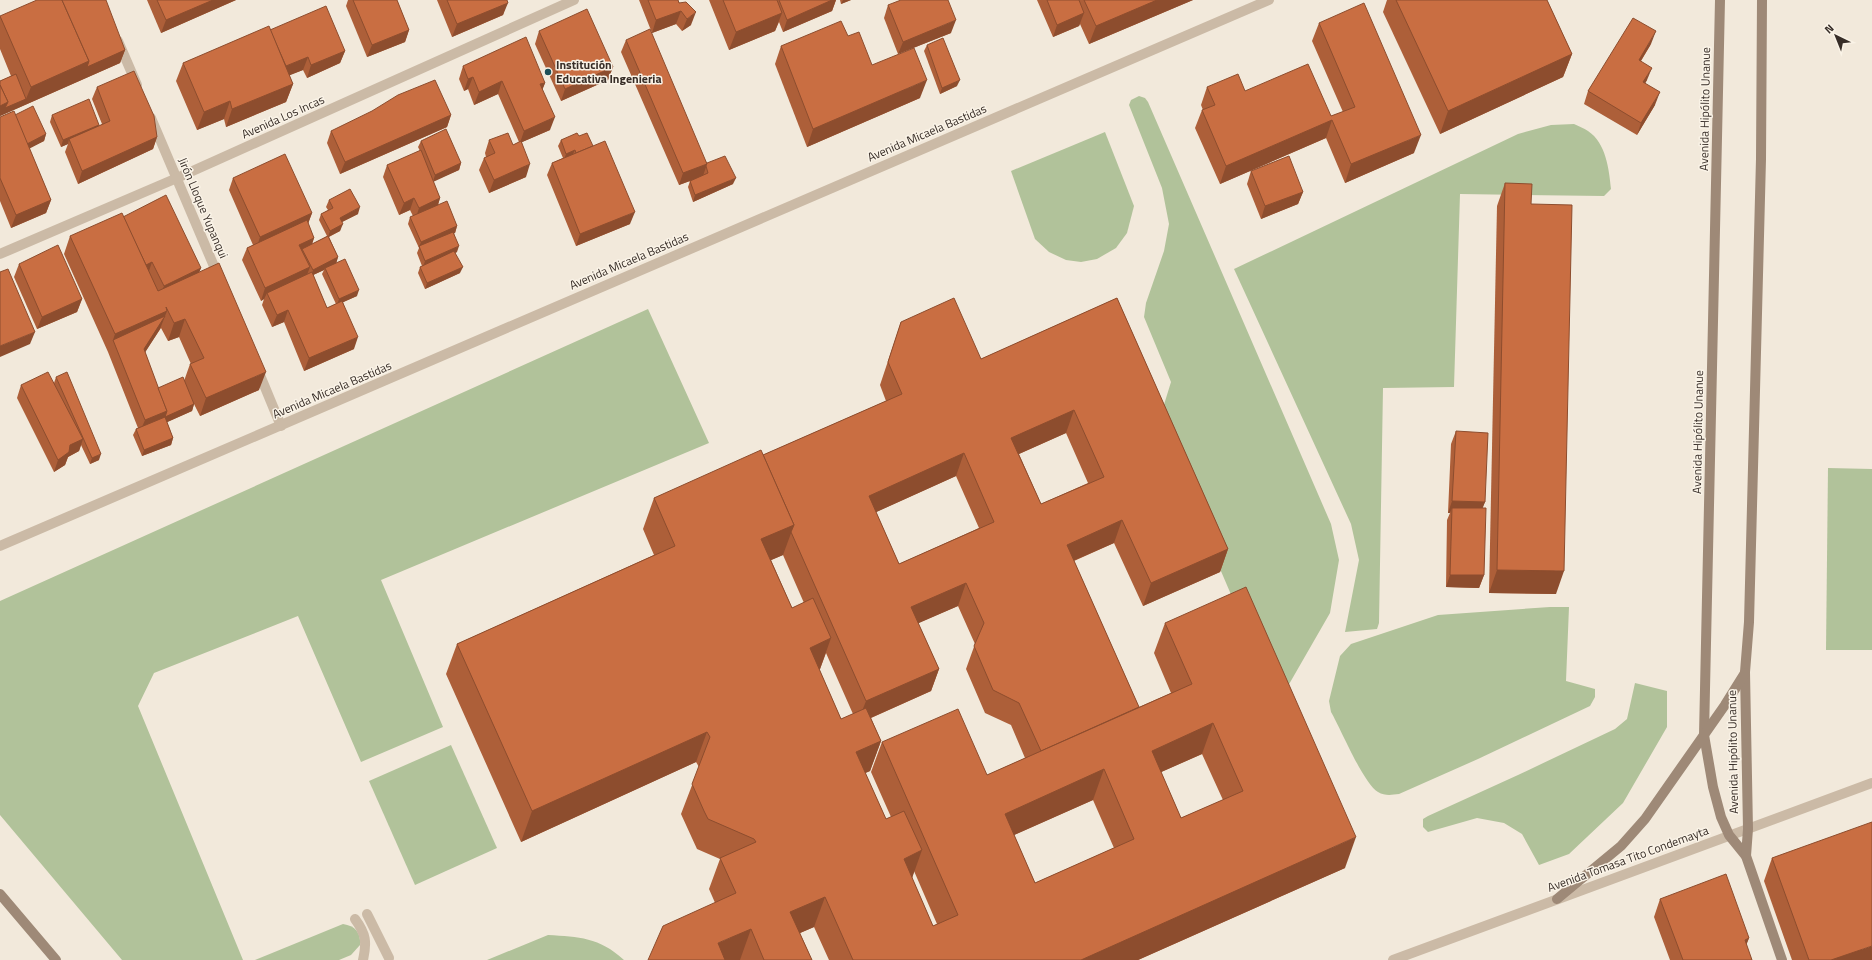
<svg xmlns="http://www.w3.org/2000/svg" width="1872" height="960" viewBox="0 0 1872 960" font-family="'Titillium Web',sans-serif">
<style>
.green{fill:#b1c29a}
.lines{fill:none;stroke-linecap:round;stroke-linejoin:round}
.lane{stroke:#cbbaa6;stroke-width:10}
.street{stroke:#cbbaa6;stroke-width:10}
.secondary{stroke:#9e8977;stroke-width:10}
.wall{fill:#ad5f39;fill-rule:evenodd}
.shaded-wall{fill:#8d4d2e}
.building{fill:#c96e42;stroke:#8d4d2e;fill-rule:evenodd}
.poi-dot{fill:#1c5059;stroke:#faf3e7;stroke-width:1.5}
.labels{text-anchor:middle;stroke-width:3;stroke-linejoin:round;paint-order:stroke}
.poi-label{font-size:12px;font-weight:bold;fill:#372d27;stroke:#faf3e7;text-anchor:start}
.street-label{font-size:12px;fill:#372d27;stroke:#faf3e7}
</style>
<rect width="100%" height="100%" fill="#f2e9db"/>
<!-- green -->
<g class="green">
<polygon points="1139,96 1145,98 1148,102 1331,524 1339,560 1330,613 1288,686 1280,709 1158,424 1171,382 1144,317 1146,303 1164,251 1169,224 1162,188 1129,105 1131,100"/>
<path d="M1574,124c4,2 10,4 14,7 18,12 21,38 23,58l-7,7 -144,-2 -6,193 -71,1 -4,235 -2,6 -32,3 14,-72 -8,-36 -117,-255 284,-135 33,-9z"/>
<polygon points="1105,132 1134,206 1127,233 1116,248 1097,259 1081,262 1066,260 1049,252 1035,239 1011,171"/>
<polygon points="648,309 709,443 381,580 443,727 361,762 298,616 154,673 138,706 243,960 122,960 0,815 0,601"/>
<polygon points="1828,468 1872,469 1872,650 1826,650"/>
<path d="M1550,607h19l-3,74 29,8v8l-5,9 -112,53 -79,35c-8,1 -14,2 -21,-2 -15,-9 -37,-63 -47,-80l-2,-11 11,-45 11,-12 87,-29z"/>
<polygon points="1635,683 1667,691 1667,727 1623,803 1569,854 1539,865 1522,834 1504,823 1477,818 1428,832 1423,827 1423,819 1428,816 1518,775 1615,729 1627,719"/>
<polygon points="451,745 497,848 415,885 369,781"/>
<path d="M343,924c12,2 18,8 17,21l-9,10 -12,5h-84z"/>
<path d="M548,935c31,2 51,2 76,25h-137z"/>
</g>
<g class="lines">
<!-- lane -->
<g class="lane">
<polyline points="367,914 389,958"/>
<path d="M355,919c11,15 12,23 8,41"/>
</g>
<!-- street -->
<g class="street">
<polyline points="118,41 137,85"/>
<polyline points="151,118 219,278"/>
<polyline points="0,254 177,178 574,0"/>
<polyline points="257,368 281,426"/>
<polyline points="0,546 1269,0"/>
<polyline points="1393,960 1872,783"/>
</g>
<!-- secondary -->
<g class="secondary">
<polyline points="1720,0 1704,735 1713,787 1721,817 1729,835 1746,856 1782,960"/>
<polyline points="1746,856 1748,829 1745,672 1749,622 1761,159 1762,0"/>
<polyline points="0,894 56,960"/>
<polyline points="1557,899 1621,846 1645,819 1725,705 1745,673"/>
</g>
</g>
<!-- wall -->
<g class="wall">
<polygon points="147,0 236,0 161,33"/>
<polygon points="348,0 397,0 409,30 405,42 367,57 346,6"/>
<polygon points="437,0 507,0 503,15 452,37"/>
<polygon points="639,0 678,0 691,25 682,31 676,24 652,33"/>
<polygon points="709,0 836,0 832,11 783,32 779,22 775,31 729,50"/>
<polygon points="840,0 851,0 841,4"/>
<polygon points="1037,0 1193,0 1089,44 1080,24 1079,26 1053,37"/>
<polygon points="1387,0 1547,0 1572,54 1563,77 1440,134 1383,12"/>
<polygon points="888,5 951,33 898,54 884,18"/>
<polygon points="0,16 125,50 120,63 0,116 0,81 11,76 0,49"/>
<polygon points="1319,23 1414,153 1345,183 1326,138 1220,184 1195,128 1202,110 1203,110 1201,105 1207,87 1245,91 1331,116 1343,112 1312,41"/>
<polygon points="270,30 345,51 340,63 307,78 303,70 289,75 293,84 286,102 226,127 224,119 197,130 176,81 183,63"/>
<polygon points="539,31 613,67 608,80 561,101 535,44"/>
<polygon points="626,40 707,163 733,184 693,202 688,187 690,181 679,185 621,52"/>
<polygon points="1651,44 1641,61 1647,80 1645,83 1655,105 1637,135 1584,104 1588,91"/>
<polygon points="927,45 957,86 940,94 924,51"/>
<polygon points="781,46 872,65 920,98 807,147 775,64"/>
<polygon points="463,66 545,83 542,90 550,130 522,142 526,177 489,193 479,170 484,158 486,157 485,153 489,140 513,145 519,142 498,94 474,105 468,89 464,91 459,79"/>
<polygon points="97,87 157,137 153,149 78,184 65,152 68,144 61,147 50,122 52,115 99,126 102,124 92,99"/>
<polygon points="451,115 447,127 340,174 327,143 331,131"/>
<polygon points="0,117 46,134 44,141 29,148 51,200 46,213 11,228 0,201"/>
<polygon points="579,136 593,146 630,224 576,246 547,175 552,163 563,158 558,146 561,140"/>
<polygon points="421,141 461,163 459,170 433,181 440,198 438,205 457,226 455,233 454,233 457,252 455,253 460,273 425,289 418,273 420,267 422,266 417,253 419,248 408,224 410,217 413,216 410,210 399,215 383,177 387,165 420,151 418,147"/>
<polygon points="1251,171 1303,192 1298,204 1261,219 1247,184"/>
<path d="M233,178l79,35 -4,11 6,14 -2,6 15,-8 -8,-16 2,-6 7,-4 -2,-3 3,-7 29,14 -16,8 -2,9 -11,6 9,20 -2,6 21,33 -14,6 11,47 -50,22 -20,-49 -12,5 -10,-22 2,-6 -3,2 -19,-41 5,-12 6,-3 -24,-55zM324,270l-2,4 14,30 -9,4 -14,-33z"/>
<polygon points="1505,183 1531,204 1556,594 1489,593 1497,206"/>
<path d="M123,217l78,51 -2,4 60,118 -59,26 -6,-12 -2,7 -25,11 6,16 -2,7 -29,11 -9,-21 3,-6 2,-1 -30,-76 -44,-98 6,-18zM161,328l7,13 11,-4 12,27h-1l-6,17 -26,7 -13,-36z"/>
<polygon points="19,264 82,299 77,312 37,329 14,277"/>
<path d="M1117,298l111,251 -8,23 -77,34 -29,-63 -40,18 65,146 32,-14 -17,-40 11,-30 180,245 -207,92h-309l-15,-33 -14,6 12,27h-72l-31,-71 11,-30 -23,-10 -16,-35 18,-47 -3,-5 -175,80 -75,-168 11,-30 197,-89 -11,-26 11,-31 109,-43 123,-54 -6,-16 21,-63 80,37zM1066,433l22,50 -47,21 -22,-50zM956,476l23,52 -80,36 -23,-52zM783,555l21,48 -12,5 -21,-48zM958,606l17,38 -9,25 19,44 26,12 14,33 -38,17 -105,-33 -11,30 20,45 -5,2 -21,-46 5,-2 11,-30 -10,-23 60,-27 8,-22 -21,-46zM826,653l27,61 -12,5 -22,-50h1zM1202,754l21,46 -42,18 -20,-46zM1093,800l21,48 -79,35 -21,-48zM914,871l23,53 -4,2 -21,-48z"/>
<polygon points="56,377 99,460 90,464 81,445 79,451 68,457 65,465 54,472 17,398 21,385 54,383"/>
<polygon points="1456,431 1485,502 1482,508 1484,575 1479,588 1446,587 1447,520 1450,513 1448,513 1451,444"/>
<polygon points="1772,858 1872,960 1792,960 1764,881"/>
<polygon points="1660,899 1749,938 1746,945 1752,960 1670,960 1654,917"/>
</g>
<!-- shaded-wall -->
<g class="shaded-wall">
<polygon points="213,0 236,0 161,33 166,20"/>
<polygon points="832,0 836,0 832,11 783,32 787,20"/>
<polygon points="843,0 851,0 841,4"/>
<polygon points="1157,0 1193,0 1089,44 1096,26"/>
<polygon points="508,3 503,15 452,37 457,24"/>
<polygon points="681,11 676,24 652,33 656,20"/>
<polygon points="696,12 691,25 682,31 687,19"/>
<polygon points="782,13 775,31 729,50 736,32"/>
<polygon points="1084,13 1079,26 1053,37 1057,25"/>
<polygon points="956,20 951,33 898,54 903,42"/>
<polygon points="409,30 405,42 367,57 372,45"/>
<polygon points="1656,31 1651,44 1634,72 1639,60"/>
<polygon points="125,50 120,63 0,116 0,106 8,102 26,99 31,87 89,61"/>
<polygon points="345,51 340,63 307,78 311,65"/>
<polygon points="1572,54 1563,77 1440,134 1448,111"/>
<polygon points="308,57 303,70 278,80 282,68"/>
<polygon points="613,67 608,80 561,101 565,89"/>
<polygon points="1652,68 1647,80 1639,95 1643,82"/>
<polygon points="473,77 468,89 464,91 468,79"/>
<polygon points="927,80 920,98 807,147 813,129"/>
<polygon points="960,80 957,86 940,94 942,88"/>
<polygon points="502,81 498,94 474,105 479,92"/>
<polygon points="545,83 540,96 540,84"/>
<polygon points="293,84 286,102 226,127 232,109"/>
<polygon points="1660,92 1655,105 1637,135 1641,123"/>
<polygon points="230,101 224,119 197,130 204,112"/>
<polygon points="451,115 447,127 340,174 345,162"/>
<polygon points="555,117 550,130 520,143 524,131"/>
<polygon points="1332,120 1326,138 1220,184 1226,166"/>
<polygon points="99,125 97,131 69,139 68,144 61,147 63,140"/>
<polygon points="46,134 44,141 23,152 25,145"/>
<polygon points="1421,135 1414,153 1345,183 1351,164"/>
<polygon points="157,137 153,149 78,184 82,171"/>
<polygon points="575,150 572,156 564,160 566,154"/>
<polygon points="461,163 459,170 433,182 435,175"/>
<polygon points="530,164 526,177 489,193 494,180"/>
<polygon points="707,164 703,176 679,185 683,173"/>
<polygon points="736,178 733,184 693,202 695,195"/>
<polygon points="1303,192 1298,204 1261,219 1265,206"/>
<polygon points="414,198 410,210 399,215 404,203"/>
<polygon points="440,198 436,211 415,221 419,208"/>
<polygon points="51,200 46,213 11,228 16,215"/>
<polygon points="360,207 358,214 338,224 340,218"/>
<polygon points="635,212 630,224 576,246 580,234"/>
<polygon points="312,213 307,226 256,250 260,237"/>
<polygon points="343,224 340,231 328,237 330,231"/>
<polygon points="457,226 455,233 420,248 419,247 421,242"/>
<polygon points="314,238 310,250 302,249 301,254 299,245"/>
<polygon points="459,246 457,252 423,267 425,261"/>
<polygon points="338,257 336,264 325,268 324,270 311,276 313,270"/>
<polygon points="152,262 148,274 142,266"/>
<polygon points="310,267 305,280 267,293 264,299 261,301 265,288"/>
<polygon points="463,267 460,273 425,289 427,283"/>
<polygon points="201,268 196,280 159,298 164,286"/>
<polygon points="359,290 357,296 337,305 339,299"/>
<polygon points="82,299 77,312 37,329 42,317"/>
<polygon points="288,310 284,322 272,327 277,315"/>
<polygon points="167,311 160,329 139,362 113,340 115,334"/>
<polygon points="185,319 179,337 168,341 174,323"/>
<polygon points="35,332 30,344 0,357 0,346"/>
<polygon points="358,337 354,349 304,371 309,358"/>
<polygon points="266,372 259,390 200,416 206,398"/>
<polygon points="194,404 192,411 163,424 140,432 145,420 167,411"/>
<polygon points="1074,410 1066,433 1003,461 1011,438"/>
<polygon points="173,438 171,445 142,456 144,450"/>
<polygon points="83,439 79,451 68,457 65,465 54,472 58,460 70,445"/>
<polygon points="964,453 956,476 861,519 869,496"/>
<polygon points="101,454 99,460 90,464 92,458"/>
<polygon points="1452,501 1485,502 1480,515 1452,508 1450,513 1448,513"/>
<polygon points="1122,520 1114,543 1059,567 1067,545"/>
<polygon points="794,525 783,555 750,569 761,539"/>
<polygon points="1228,549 1220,572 1143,606 1151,583"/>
<polygon points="1497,570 1564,571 1556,594 1489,593"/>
<polygon points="1450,575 1484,575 1479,588 1446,587"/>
<polygon points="966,583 958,606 903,630 911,607"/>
<polygon points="831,638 820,669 799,678 810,648"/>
<polygon points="939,669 931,691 857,724 866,701"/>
<polygon points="1213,723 1202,754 1141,781 1152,751"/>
<polygon points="707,732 696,762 521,842 532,811"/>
<polygon points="881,741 870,771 845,782 856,752"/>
<polygon points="1104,769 1093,800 994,844 1005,814"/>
<polygon points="1356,837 1345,868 1138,960 1081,960"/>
<polygon points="922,850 911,881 904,859"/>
<polygon points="825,897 814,927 779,942 790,912"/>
<polygon points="751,929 740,960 712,960 718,943"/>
<polygon points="1749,938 1742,956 1745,940"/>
<polygon points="1872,946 1872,960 1831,960"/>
</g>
<!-- building -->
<g class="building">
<polygon points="37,0 62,0 89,61 31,87 0,16"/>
<polygon points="62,0 106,0 125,50 87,67 89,61"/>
<polygon points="157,0 213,0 166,20"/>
<polygon points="353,0 397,0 409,30 372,45"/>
<polygon points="447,0 507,0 508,3 457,24"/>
<polygon points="648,0 678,0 679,3 686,2 696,12 687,19 681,11 656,20"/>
<polygon points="723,0 777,0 782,13 736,32"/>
<polygon points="779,0 832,0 787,20"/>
<polygon points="901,0 948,0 956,20 903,42 888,5"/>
<polygon points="1047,0 1079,0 1084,13 1057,25"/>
<polygon points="1084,0 1157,0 1096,26"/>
<polygon points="1396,0 1547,0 1572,54 1448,111"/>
<polygon points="1364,3 1421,135 1351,164 1332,120 1226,166 1202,110 1215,105 1207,87 1238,74 1245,91 1308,64 1331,116 1355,107 1319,23"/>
<polygon points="326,6 345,51 311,65 308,57 286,66 270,30"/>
<polygon points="587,9 613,67 565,89 539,31"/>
<polygon points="1633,18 1656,31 1639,60 1652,68 1643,82 1660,92 1641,123 1588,91"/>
<polygon points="841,21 848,36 859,32 872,65 914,48 927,80 813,129 781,46"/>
<polygon points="269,26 293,84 232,109 230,101 204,112 183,63"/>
<polygon points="650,29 707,164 683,173 626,40"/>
<polygon points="526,37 545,83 540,84 555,117 524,131 502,81 479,92 473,77 468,79 463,66"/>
<polygon points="943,38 960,80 942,88 927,45"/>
<polygon points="134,71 154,116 157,137 82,171 69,139 110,121 97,87"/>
<polygon points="16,74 26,99 5,108 8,102 0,85 0,81"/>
<polygon points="435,80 451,115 345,162 331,131 372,111 398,95"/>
<polygon points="0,85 8,102 0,106"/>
<polygon points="89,99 99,125 63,140 52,115"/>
<polygon points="33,106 46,134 27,144 15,115"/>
<polygon points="14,111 51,200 16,215 0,178 0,117"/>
<polygon points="446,129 461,163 435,175 421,141"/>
<polygon points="508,133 513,145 521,141 530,164 494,180 484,158 495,153 489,140"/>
<polygon points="577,133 579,136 587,133 593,146 576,153 575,150 566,154 561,140"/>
<polygon points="605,141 635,212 580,234 552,163"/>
<polygon points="421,150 440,198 419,208 414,198 404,203 387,165"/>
<polygon points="285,154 312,213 260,237 233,178"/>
<polygon points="725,156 736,178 695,195 690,181 708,173 706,166 707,163"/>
<polygon points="1289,156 1303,192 1265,206 1251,171"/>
<polygon points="1505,183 1532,184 1531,204 1572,205 1564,571 1497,570"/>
<polygon points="350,189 360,207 340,218 343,224 330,231 321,214 333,208 329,200"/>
<polygon points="166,195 201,268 164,286 152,262 146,265 123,217"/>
<polygon points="447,201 457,226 421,242 410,217"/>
<polygon points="122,213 158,291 219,263 266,372 206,398 190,364 204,358 185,319 174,323 166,307 167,311 115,334 70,236"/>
<polygon points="307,220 314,238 299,245 310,267 265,288 247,248"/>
<polygon points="453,232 459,246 425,261 419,246"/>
<polygon points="328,236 338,257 313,270 302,249"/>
<polygon points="58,245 82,299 42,317 19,264"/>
<polygon points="454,251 463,267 427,283 420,267"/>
<polygon points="345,259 359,290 339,299 325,268"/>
<polygon points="8,269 35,332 0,346 0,272"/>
<polygon points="312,272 327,308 342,301 358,337 309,358 288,310 277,315 267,293"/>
<path d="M954,298l27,61 136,-61 111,251 -77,34 -29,-63 -55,25 72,162 -98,44 -22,-48 -26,-13 -19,-44 10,-23 -18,-40 -55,24 28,62 -73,32 -75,-169 3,-7 -31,-70 139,-61 -14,-32 13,-40zM1074,410l30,67 -63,27 -30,-66zM964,453l30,69 -95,42 -30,-68z"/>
<polygon points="165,316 144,349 167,411 145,420 113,340"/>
<polygon points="48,372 83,439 70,445 69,452 58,460 21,385"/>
<polygon points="67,372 101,454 92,458 56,377"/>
<polygon points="183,377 194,404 165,417 167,411 158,388"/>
<polygon points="165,417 173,438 144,450 136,429"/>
<polygon points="1456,431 1488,433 1485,502 1452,501"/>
<path d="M761,450l33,75 -33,14 31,69 21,-10 18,40 -21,10 31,71 25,-11 15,33 -25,11 30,67 18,-8 18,39 -18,9 29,67 25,-11 -76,-173 76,-33 29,66 205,-91 -27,-61 81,-36 110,250 -275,123h-228l-28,-63 -35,15 22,48h-48l-13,-31 -33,14 7,17h-77l15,-34 73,-33 -16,-35 36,-16 -2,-3 -46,-20 -4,-8 -12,-27 18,-47 -3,-5 -175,79 -75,-167 218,-98 -21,-48zM1213,723l30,68 -62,27 -29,-67zM1104,769l30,70 -99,44 -30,-69z"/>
<polygon points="1452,508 1486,508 1484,575 1450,575"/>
<polygon points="1872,822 1872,946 1831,960 1809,960 1772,858"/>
<polygon points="1726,874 1749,938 1745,940 1752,960 1683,960 1660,899"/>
</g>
<!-- markers -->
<circle class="poi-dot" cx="548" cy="72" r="4"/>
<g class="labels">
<!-- poi labels -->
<g class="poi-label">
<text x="556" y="69">Institución<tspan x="556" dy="14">Educativa Ingenieria</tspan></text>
</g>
<!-- street labels -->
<g class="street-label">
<text transform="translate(1705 109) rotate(-89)" y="4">Avenida Hipólito Unanue</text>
<text transform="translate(283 117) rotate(-24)" y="4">Avenida Los Incas</text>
<text transform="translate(927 133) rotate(-23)" y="4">Avenida Micaela Bastidas</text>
<text transform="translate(203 208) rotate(67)" y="4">Jirón Lloque Yupanqui</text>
<text transform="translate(629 261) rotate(-23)" y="4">Avenida Micaela Bastidas</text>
<text transform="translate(332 390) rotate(-23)" y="4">Avenida Micaela Bastidas</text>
<text transform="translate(1698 432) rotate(-89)" y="4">Avenida Hipólito Unanue</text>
<text transform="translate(1733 752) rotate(-91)" y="4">Avenida Hipólito Unanue</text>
<text transform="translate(1628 859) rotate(-20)" y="4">Avenida Tomasa Tito Condemayta</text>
</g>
</g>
<!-- north arrow -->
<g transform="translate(1836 36) rotate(317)" stroke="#faf3e7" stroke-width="3" paint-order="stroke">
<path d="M0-3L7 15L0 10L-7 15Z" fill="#372d27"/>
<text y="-6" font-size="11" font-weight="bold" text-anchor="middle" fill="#372d27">N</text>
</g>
</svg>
